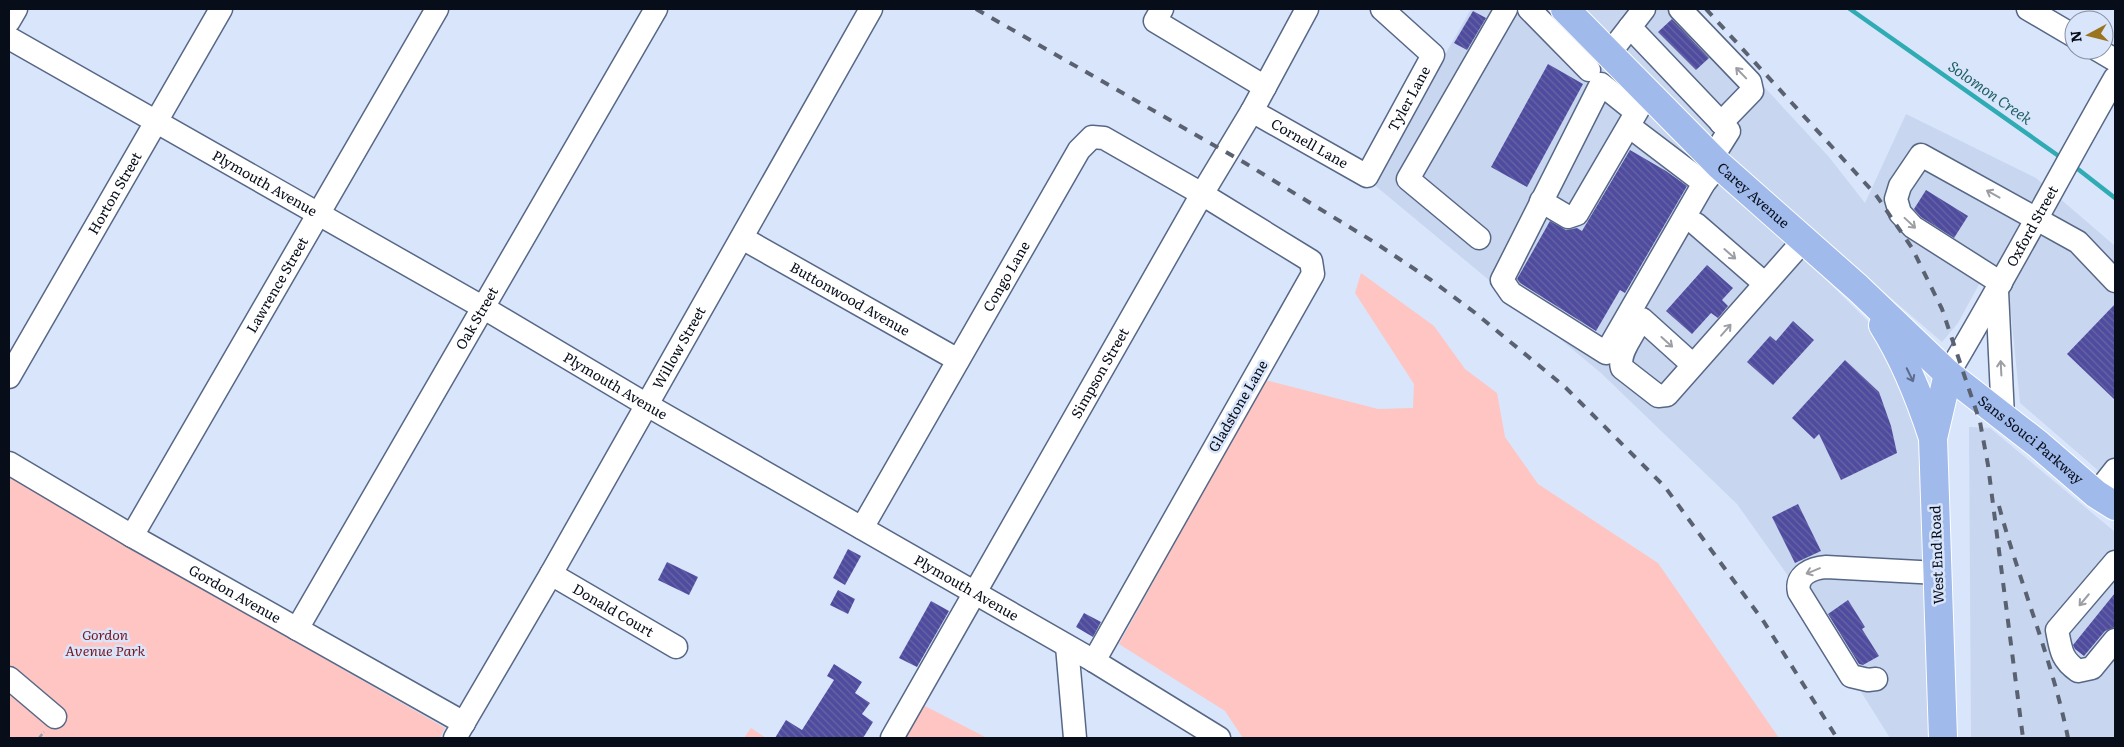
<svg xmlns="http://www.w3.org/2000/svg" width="2124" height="747" viewBox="0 0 2124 747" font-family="Literata,serif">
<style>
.built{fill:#c8d6ef}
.green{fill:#fec5c2}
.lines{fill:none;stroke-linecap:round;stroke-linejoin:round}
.stream{stroke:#2fabb4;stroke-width:4.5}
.building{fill:url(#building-back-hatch)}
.minor-casing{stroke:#576887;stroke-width:25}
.major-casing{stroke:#fff;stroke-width:30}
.path{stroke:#939db0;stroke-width:2.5;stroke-dasharray:5 2.5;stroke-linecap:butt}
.minor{stroke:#fff;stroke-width:22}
.major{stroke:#a0baec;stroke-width:28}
.rail{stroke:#5a6272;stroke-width:4;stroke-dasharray:9 9;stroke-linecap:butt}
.oneway{stroke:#9c9ea3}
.oneway2{stroke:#5b6c8d}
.labels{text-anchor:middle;stroke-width:5;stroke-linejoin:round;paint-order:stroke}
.street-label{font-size:14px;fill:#070d19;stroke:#d9e5fb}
.park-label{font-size:14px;font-style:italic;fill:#781921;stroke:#d9e5fb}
.water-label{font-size:15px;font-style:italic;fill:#206165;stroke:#d9e5fb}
</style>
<defs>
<pattern id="building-back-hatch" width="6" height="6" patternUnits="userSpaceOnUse" patternTransform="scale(1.25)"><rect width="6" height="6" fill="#4f4b9e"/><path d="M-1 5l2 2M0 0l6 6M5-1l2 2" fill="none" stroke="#6866a5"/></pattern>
</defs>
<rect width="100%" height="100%" fill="#d9e5fb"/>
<!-- built -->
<g class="built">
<polygon points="1471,9 1547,9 1660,126 1823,277 1870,323 1914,403 1920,450 1929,738 1890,738 1791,580 1737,504 1601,373 1372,183"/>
<polygon points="1582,9 1692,9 1829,157 1865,203 1906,114 2036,178 2115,246 2115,485 2020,403 2009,294 1983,277 1958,323 1942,342 1814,232 1693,121 1623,47"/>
<polygon points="1969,427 1990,428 2115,532 2115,738 1971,738"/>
</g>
<!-- green -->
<g class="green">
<polygon points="1361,273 1434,326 1465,369 1497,393 1505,437 1538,484 1658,563 1779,738 1243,738 1225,711 1119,644 1265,380 1378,409 1413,408 1414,384 1355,293"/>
<polygon points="9,477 445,728 440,738 10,738 9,737"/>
<polygon points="923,705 987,738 904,738"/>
<polygon points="751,728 766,738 744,738"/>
</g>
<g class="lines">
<!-- stream -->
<g class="stream">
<polyline points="1850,9 2063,159"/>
<polyline points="2074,166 2115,198"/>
</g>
</g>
<!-- building -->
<g class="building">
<polygon points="1473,11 1486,18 1467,50 1454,43"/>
<polygon points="1672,19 1709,58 1696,70 1658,32"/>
<polygon points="1548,64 1583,84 1527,187 1491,167"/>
<polygon points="1630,150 1666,171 1687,186 1625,293 1620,290 1596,331 1520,283 1517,279 1550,221 1566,230 1577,228 1582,231"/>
<polygon points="1926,190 1968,216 1954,238 1921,217 1914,209"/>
<polygon points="1707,265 1733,288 1722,300 1728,306 1718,318 1711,313 1692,334 1666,311"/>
<polygon points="2115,304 2115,400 2067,354"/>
<polygon points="1793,321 1814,340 1773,385 1747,362 1770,336 1776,341"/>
<polygon points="1845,360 1879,392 1891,426 1897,453 1841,480 1819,434 1814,439 1792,418"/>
<polygon points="1798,504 1821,551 1795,563 1772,517"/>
<polygon points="848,549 861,556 845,585 833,578"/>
<polygon points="667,562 698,577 689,595 658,580"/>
<polygon points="838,590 855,599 848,614 830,605"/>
<polygon points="2115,593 2115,627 2105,631 2084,656 2075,649 2073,645"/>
<polygon points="1848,600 1865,627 1862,629 1879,656 1863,665 1859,664 1828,614"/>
<polygon points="931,601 949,611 917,667 899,658"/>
<polygon points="1084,613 1101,622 1093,637 1076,627"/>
<polygon points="834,664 862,682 855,693 870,703 862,714 873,722 863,738 775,738 786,720 802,730 834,680 827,676"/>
</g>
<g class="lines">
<!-- minor casing -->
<g class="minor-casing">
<g id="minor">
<polyline points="1162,9 1155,21 1265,87"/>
<polyline points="1529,9 1589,70"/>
<polyline points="1680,9 1750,82 1752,91 1721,123"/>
<polyline points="2028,9 2074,36"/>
<polyline points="9,21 16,9"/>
<polyline points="1630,27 1729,131 1712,158"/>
<path id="s1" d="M9,38l475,270 163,97 447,256 125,77"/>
<polyline points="2098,50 2115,60"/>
<polyline points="1609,54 1644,9"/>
<path id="s2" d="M1252,111l115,65 66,-121 -51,-46"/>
<polyline points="1636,112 1601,84 1502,280 1511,293 1606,353 1704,183 1719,165"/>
<polyline points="1629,126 1704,183"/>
<polyline points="1541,201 1568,217 1577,214 1643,101"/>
<polyline points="1696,224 1764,283"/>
<path id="s3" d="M742,238l216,122"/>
<polyline points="1479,238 1408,179 1506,9"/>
<polyline points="2001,283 1913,227 1900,213 1896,199 1900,186 1921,155 2078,242 2115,281"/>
<polyline points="1997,291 2003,417"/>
<polyline points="1642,319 1693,365"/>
<path d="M1635,330c-6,11 -17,25 -13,38l36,28 9,-1 137,-155"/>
<path id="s4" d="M1948,374c58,-97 111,-198 167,-296"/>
<path id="s5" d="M9,377l212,-368"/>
<path id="s6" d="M9,463l123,73 332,187"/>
<polyline points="2096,494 2115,470"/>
<path id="s7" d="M862,528l217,-378 13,-13 12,1 98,56 109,67 2,13 -219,387"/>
<path id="s8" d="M132,536l305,-527"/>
<path d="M2115,562l-58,68c4,20 4,29 21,41l14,-3 23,-28"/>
<path id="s9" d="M551,574l125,73"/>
<path id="s10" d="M297,629l359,-620"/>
<polyline points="1067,646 1075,738"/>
<polyline points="9,678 55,717"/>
<path d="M1876,679l-8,1 -17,-4 -52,-84c-4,-17 13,-24 27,-25l112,6"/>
<path id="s11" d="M455,738l96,-164 320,-565"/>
<path id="s12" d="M892,738l310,-544 50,-83 55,-102"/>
</g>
</g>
<!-- major casing -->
<g class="major-casing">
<g id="major">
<path id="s13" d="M1565,9l154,156 139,123 90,86 90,70 58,50 19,12"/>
<path d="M1883,325c22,35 37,73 50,113"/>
<polyline points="1943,738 1933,438 1948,374"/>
</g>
</g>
<!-- path -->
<polyline class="path" points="39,738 44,732"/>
<!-- minor -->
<use href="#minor" class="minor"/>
<!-- major -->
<use href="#major" class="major"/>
<!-- rail -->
<g class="rail">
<polyline points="976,9 1245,163 1374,242 1431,280 1474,312 1565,387 1665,487 1764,622 1837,738"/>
<polyline points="1706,9 1876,195 1912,248 1942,309 1980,422 1988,465 2023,738"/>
<path d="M1999,506c21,78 53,153 69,232"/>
</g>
</g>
<!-- one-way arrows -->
<defs><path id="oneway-shaft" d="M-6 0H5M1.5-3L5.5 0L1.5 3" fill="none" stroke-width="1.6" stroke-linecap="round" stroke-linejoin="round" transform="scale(1.25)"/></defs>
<g class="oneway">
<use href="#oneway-shaft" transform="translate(1741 73) rotate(-134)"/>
<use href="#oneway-shaft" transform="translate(1993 194) rotate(-151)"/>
<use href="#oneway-shaft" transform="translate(1910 223) rotate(43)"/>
<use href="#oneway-shaft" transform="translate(1730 254) rotate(41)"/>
<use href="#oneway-shaft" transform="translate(1726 330) rotate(-49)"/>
<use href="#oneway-shaft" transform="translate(1667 342) rotate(42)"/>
<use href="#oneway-shaft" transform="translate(2001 368) rotate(-93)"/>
<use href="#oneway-shaft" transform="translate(1813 571) rotate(158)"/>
<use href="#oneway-shaft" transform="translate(2084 600) rotate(130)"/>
</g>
<use class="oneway2" href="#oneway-shaft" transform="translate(1910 375) rotate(64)"/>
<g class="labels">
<!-- street labels -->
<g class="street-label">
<text dy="5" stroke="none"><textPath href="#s2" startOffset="220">Tyler Lane</textPath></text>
<text dy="5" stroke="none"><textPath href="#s2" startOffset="66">Cornell Lane</textPath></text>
<text dy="5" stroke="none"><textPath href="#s1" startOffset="294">Plymouth Avenue</textPath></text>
<text dy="5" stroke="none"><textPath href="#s5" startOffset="212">Horton Street</textPath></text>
<text dy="5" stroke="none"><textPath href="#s13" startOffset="265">Carey Avenue</textPath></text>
<text dy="5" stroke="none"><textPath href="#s4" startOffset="170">Oxford Street</textPath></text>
<text dy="5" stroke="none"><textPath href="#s7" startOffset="290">Congo Lane</textPath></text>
<text dy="5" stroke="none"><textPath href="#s8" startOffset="290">Lawrence Street</textPath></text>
<text dy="5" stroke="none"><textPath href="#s3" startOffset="124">Buttonwood Avenue</textPath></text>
<text dy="5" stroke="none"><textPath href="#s10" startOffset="359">Oak Street</textPath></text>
<text dy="5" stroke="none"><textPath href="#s11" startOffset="450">Willow Street</textPath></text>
<text dy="5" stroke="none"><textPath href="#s12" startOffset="420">Simpson Street</textPath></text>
<text dy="5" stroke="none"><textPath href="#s1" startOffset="699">Plymouth Avenue</textPath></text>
<text transform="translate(1238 406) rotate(-60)" y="5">Gladstone Lane</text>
<text dy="5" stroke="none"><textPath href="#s13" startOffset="635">Sans Souci Parkway</textPath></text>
<text transform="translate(1937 555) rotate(-92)" y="5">West End Road</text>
<text dy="5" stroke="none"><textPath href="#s1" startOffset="1104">Plymouth Avenue</textPath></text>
<text dy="5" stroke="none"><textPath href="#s6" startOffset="261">Gordon Avenue</textPath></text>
<text dy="5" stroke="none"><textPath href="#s9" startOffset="72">Donald Court</textPath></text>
</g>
<!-- park labels -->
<g class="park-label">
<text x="105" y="640">Gordon<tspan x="105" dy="16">Avenue Park</tspan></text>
</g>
<!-- water labels -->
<g class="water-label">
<text transform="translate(1990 93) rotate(35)" y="5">Solomon Creek</text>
</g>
</g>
<!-- border -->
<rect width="2124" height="747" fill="none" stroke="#070d19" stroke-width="20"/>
<!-- north arrow -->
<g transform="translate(2089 35) rotate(263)"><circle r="24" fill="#d9e5fb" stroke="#858fa1"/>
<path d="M0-4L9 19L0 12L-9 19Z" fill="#9b7420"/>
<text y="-8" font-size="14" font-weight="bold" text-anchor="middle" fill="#070d19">N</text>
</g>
</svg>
